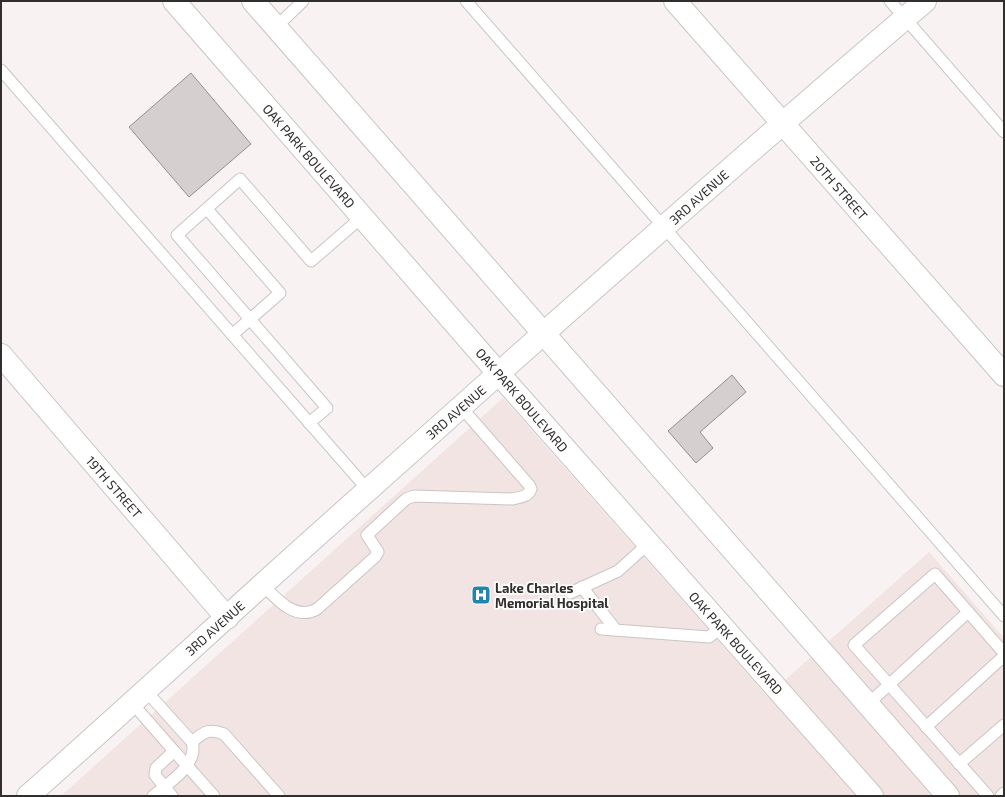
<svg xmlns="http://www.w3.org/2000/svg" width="1005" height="797" viewBox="0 0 1005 797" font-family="'Exo 2',sans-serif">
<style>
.built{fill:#f2e4e2}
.building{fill:#d5d0cf;stroke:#959090}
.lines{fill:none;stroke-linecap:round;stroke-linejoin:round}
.lane-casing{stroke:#cac5c4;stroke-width:13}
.street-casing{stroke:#cac5c4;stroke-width:24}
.secondary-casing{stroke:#cac5c4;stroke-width:24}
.lane{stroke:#fff;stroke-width:11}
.street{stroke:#fff;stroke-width:22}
.secondary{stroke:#fff;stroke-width:22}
.labels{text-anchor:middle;stroke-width:3.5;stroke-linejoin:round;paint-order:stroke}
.street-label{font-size:13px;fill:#312f2e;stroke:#fff}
.poi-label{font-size:13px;font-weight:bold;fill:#312f2e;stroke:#fff;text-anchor:start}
</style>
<rect width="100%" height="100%" fill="#f8f2f2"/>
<!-- built -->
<polygon class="built" points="503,398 767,696 929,552 1004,638 1004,796 61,796"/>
<!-- building -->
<g class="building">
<polygon points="191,73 251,144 189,197 129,127"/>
<polygon points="732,375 746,392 700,432 713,448 696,463 668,431"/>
</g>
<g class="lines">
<!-- lane casing -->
<g class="lane-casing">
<g id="lane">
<polyline points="466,1 1004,616"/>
<polyline points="890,1 1004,132"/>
<polyline points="276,27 303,1"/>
<polyline points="1,70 368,490"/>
<polyline points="207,209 280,293 232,335"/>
<polyline points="309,423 327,408 177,235 240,179 311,261 362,217"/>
<path d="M263,585c14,15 33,36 54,24l58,-52 3,-5 -11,-17 39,-36 8,-3 99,3c7,-2 15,-2 18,-10l-2,-4 -68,-78"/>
<polyline points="582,587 616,630"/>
<polyline points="570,593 618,571 649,543"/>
<polyline points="601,629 709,637 722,626"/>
<path d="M146,691l46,51c12,-10 16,-14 32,-8l55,62"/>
<polyline points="133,704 174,751 156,768 155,775 172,796"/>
<polyline points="868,704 968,612"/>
<polyline points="926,727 1004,656"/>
<polyline points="174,751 214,796"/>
<polyline points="959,764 1004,725"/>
<path d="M153,796c15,-13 46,-31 39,-54"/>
<polyline points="988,796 854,645 935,574 1004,653"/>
<polyline points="1001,796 1004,793"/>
</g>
</g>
<!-- street casing -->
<g class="street-casing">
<g id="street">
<polyline points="675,1 1004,375"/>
<polyline points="1,355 227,618"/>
<path d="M28,796c114,-101 226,-205 340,-306 184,-165 369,-329 557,-489"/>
</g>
</g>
<!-- secondary casing -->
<g class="secondary-casing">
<g id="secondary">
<polyline points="174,1 499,374 872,796"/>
<polyline points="253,1 948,796"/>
</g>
</g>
<!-- lane -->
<use href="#lane" class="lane"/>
<!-- street -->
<use href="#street" class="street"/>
<!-- secondary -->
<use href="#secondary" class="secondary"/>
</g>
<!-- icons -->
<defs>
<g id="hospital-square" transform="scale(1)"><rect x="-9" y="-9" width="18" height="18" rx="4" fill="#2484b0" stroke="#fff"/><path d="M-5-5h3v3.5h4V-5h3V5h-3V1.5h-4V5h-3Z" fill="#fff"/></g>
</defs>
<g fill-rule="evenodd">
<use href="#hospital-square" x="481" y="595"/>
</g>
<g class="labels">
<!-- street labels -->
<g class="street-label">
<text transform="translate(309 156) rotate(49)" y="5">OAK PARK BOULEVARD</text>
<text transform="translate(839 188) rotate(49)" y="5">20TH STREET</text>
<text transform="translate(699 197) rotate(-42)" y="5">3RD AVENUE</text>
<text transform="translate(522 400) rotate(49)" y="5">OAK PARK BOULEVARD</text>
<text transform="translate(456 412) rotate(-41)" y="5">3RD AVENUE</text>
<text transform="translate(114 487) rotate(49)" y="5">19TH STREET</text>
<text transform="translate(215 628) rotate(-42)" y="5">3RD AVENUE</text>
<text transform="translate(736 643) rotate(48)" y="5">OAK PARK BOULEVARD</text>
</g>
<!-- poi labels -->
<g class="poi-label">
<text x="495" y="593">Lake Charles<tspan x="495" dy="15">Memorial Hospital</tspan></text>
</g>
</g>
<!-- border -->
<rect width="1005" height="797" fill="none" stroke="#312f2e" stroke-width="4"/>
</svg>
